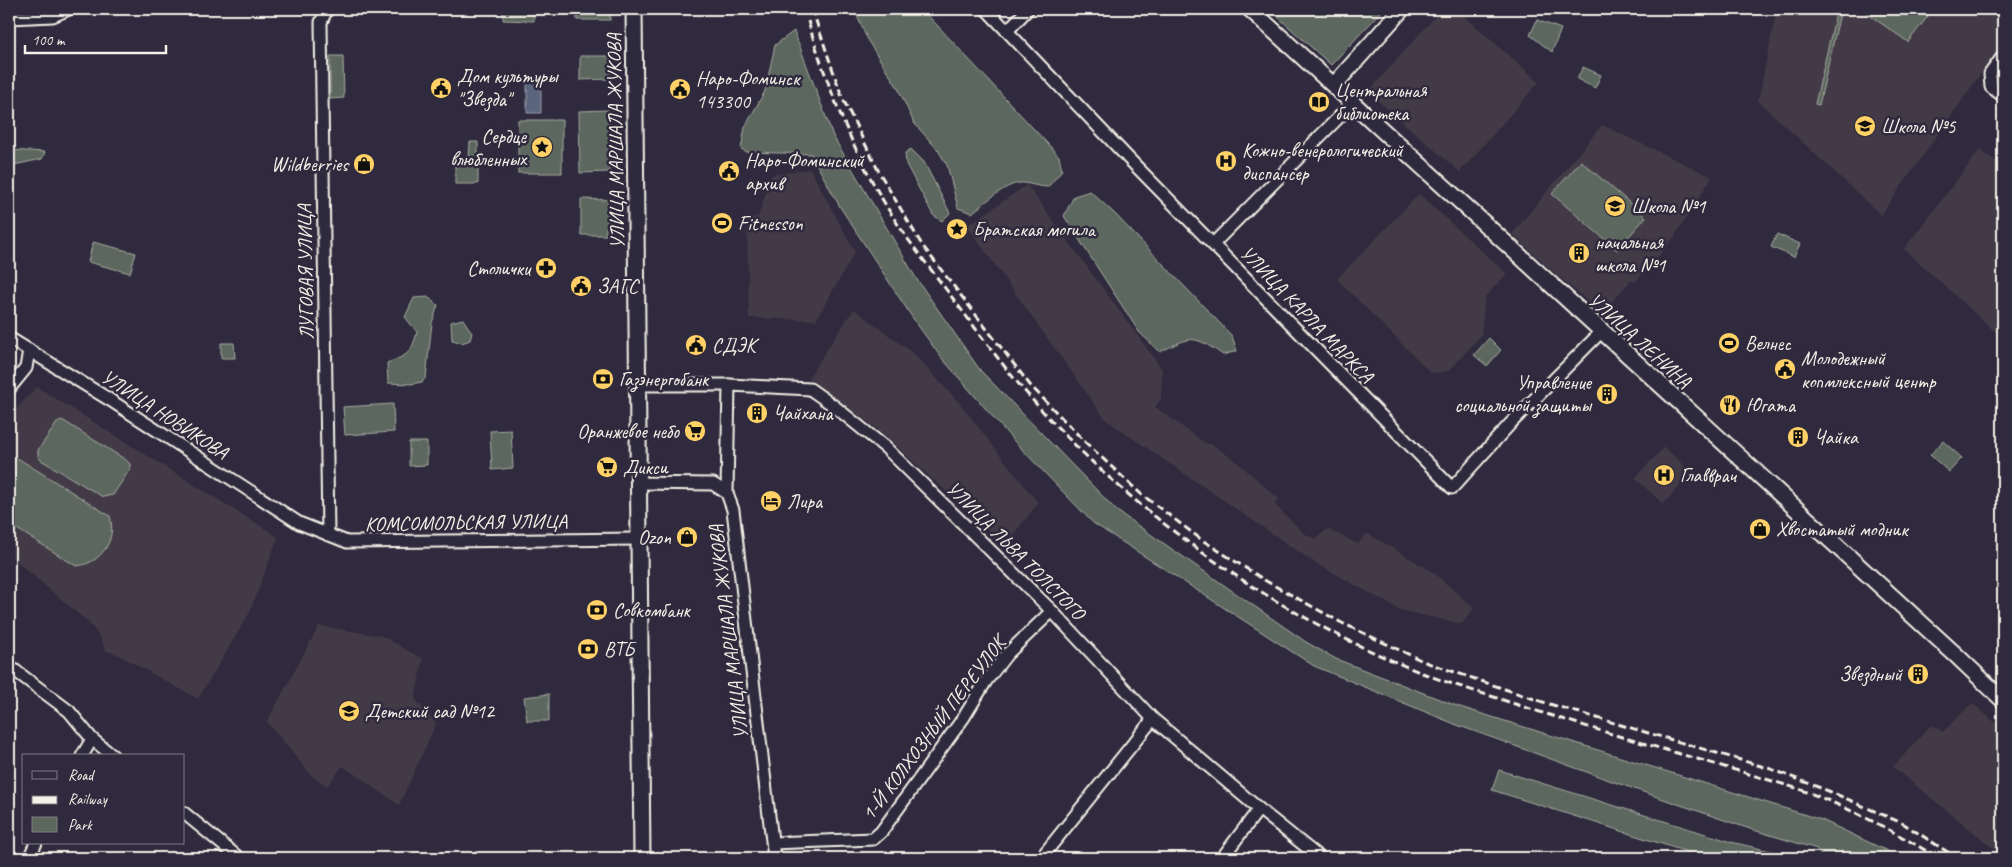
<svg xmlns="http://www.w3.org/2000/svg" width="2012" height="867" viewBox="0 0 2012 867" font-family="Caveat,sans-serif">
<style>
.built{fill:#423a47}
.green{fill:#5c685e;stroke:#a8aca3}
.water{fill:#5b657e;stroke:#989da8}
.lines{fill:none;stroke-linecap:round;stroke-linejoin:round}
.street-casing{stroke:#f4f1e8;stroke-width:15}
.secondary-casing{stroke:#f4f1e8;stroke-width:19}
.street{stroke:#2f2a3d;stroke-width:11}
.secondary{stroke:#2f2a3d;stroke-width:15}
.rail{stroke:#f4f1e8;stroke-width:3;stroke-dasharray:8 4;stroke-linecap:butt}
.labels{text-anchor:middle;stroke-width:5;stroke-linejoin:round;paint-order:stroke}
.poi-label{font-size:20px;fill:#f4f1e8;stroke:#2f2a3d;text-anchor:start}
.street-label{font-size:20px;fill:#f4f1e8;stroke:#2f2a3d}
</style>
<rect width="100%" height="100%" fill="#2f2a3d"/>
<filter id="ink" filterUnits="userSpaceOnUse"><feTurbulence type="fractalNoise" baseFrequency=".02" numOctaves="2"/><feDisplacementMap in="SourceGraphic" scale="10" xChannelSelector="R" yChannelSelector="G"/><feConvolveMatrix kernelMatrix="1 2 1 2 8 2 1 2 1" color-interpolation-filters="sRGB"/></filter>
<g filter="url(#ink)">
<!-- built -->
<g class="built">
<polygon points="1442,9 1456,9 1539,82 1460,172 1368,92"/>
<polygon points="1777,9 2003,9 2003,42 1881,215 1758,101"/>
<polygon points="1602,125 1712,177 1673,239 1638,279 1634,282 1631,280 1602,313 1559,277 1512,234"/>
<polygon points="1980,150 2003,166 2003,339 1904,249"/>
<polygon points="810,169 855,252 816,320 749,318 747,217 758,217 772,175"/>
<polygon points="1027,185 1162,369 1161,399 1155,407 1205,443 1213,445 1237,462 1279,499 1274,504 1305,534 1316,539 1327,529 1358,544 1367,533 1433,572 1474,608 1462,624 1400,610 1312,561 1106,420 967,226"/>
<polygon points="1419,194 1507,274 1485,297 1481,335 1449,371 1431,373 1337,279"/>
<polygon points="854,309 914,354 961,405 1038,503 1005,545 881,432 808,378"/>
<polygon points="37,387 278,537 249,614 198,699 115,653 106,651 100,637 89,623 9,555 9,417"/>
<polygon points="1664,447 1692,473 1663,504 1635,478"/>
<polygon points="319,626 382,636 423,659 415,699 436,724 399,805 343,766 327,786 311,775 267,722"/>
<polygon points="1972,703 2003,729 2003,856 1893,767 1931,725 1943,732"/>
</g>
<!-- green -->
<g class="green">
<polygon points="503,9 534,9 534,21 503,20"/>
<rect x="577" y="9" width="33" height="11"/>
<path d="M854,9h68l137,147 3,14 -14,17c-9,0 -16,-3 -24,-4 -16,-2 -39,20 -52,30l-14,-5 -11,-43 -9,-15 -24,-27 -16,-35 -30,-47z"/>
<polygon points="1269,9 1384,9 1331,65"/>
<polygon points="1837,9 1841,9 1819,105 1815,104"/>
<polygon points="1867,9 1918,9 1928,16 1908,42 1865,12"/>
<polygon points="1537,20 1561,29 1552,52 1530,35"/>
<polygon points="794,31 833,136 916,278 980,370 1117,511 1306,642 1336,659 1457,706 1822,820 1902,858 1822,858 1817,849 1750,829 1617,783 1457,725 1314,666 1093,523 1012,439 940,356 912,317 840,207 811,154 747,152 741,149 745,127 765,91 775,45"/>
<polygon points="330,56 343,56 344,98 330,99"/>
<polygon points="580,56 610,56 610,79 580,80"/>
<polygon points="1583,67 1601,75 1595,88 1577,79"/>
<polygon points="609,110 610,172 580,173 579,111"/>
<rect x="518" y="120" width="44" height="53"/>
<polygon points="470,142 478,142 478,184 455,184 455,159 469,159"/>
<polygon points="911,149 924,162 950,213 942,221 933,215 906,164 905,153"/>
<polygon points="9,150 45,152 42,159 14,165 9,164"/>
<polygon points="1581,161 1646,217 1617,250 1552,194"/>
<path d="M1090,191l25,23 117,122 5,15 -14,4c-31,-21 -31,-19 -63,-3l-21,-20 -75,-116 10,-20z"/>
<polygon points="581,199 613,200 613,228 606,228 606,235 581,235"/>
<polygon points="1777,234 1800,244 1794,257 1771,247"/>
<polygon points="93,242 136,253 130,273 88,262"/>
<path d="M428,297l10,8 -6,18 -6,54 -4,5 -11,2 -23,-1 -1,-20c20,-8 24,-8 30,-31l-12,-15 9,-19z"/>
<polygon points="463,319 472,333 470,340 462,343 452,340 451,322"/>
<polygon points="1489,338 1501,350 1487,366 1474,355"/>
<polygon points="221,343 234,343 235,358 221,358"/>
<polygon points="393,404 394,432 345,435 343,407"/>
<polygon points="62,420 126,460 130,464 130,469 113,495 103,497 41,460 38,456 38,450 57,423"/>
<polygon points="511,430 513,468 492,470 490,431"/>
<polygon points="1943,441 1962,458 1949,472 1930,455"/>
<polygon points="409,442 427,442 427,465 409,466"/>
<path d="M11,458l8,1 91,57c7,24 -9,48 -34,50l-67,-42v-65z"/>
<polygon points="549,694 549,721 527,721 524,697"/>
<polygon points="1499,770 1735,843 1802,858 1706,858 1492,790"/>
</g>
<!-- water -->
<polygon class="water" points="541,79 541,113 527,113 527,80"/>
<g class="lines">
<!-- street casing -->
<g class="street-casing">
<g id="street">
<polyline points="327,9 321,22 328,535"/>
<polyline points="986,9 1130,160 1452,488 1511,423 1602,331"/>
<polyline points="9,18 53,16 69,9"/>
<polyline points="1008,30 1028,9"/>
<polyline points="2003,56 1990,74 1991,87 2003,96"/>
<polyline points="1213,244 1353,103"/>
<polyline points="9,338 110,400 299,523 347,542 638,539"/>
<polyline points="637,385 729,385 810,389 834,406 886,448 1052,611 1153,719 1259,809 1320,858"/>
<polyline points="9,389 26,368 29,350"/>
<polyline points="638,483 713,484 727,493 733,510 774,858"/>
<polyline points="727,493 729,385"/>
<polyline points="9,666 69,711 92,739 113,756"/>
<polyline points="82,756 92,739"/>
<polyline points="184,813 239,858"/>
<polyline points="773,843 873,839 881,832 964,717 986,681 1007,654 1052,611"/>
<polyline points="29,858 36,843"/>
<polyline points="1041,858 1153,719"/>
<polyline points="1222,858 1259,809"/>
</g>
</g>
<!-- secondary casing -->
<g class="secondary-casing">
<g id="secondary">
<polyline points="634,9 642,858"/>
<polyline points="1250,9 1957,656 2003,700"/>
<polyline points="1335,84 1402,9"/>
</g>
</g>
<!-- street -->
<use href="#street" class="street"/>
<!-- secondary -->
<use href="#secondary" class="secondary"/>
<!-- rail -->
<g class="rail">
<polyline points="812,9 842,97 879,172 922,245 1030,385 1085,442 1141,494 1202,540 1266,581 1342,623 1425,662 1546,703 1771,769 1831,792 1904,824 1957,858"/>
<path d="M808,21c20,69 48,138 87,199 18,28 40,54 59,80 23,30 45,61 69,89 105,123 252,227 402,285 23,9 46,16 69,23 101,34 203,61 305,92 49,18 95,42 139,69"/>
</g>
</g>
</g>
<!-- icons -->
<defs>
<g id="civic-disc" transform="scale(1.125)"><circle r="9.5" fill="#ffd166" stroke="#2f2a3d"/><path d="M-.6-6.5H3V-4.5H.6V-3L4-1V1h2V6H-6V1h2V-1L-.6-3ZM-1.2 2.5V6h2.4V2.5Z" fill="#111"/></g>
<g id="library-disc" transform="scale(1.125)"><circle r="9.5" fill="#ffd166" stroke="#2f2a3d"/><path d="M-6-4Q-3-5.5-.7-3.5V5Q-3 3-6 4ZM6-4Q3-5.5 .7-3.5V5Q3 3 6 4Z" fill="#111"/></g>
<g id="school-disc" transform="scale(1.125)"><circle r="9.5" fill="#ffd166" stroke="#2f2a3d"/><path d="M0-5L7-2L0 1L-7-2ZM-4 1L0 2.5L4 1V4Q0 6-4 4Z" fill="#111"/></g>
<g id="sight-disc" transform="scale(1.125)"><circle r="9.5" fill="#ffd166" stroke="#2f2a3d"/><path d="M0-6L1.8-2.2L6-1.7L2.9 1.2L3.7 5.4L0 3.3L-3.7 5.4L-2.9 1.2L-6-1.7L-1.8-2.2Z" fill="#111"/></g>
<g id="hospital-disc" transform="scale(1.125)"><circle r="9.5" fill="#ffd166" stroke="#2f2a3d"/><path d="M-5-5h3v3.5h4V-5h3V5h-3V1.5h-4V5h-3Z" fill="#111"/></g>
<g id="shop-disc" transform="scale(1.125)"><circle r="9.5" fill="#ffd166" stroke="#2f2a3d"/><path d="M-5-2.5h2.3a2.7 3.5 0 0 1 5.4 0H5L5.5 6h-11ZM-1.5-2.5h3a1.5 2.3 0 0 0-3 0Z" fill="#111"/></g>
<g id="stadium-disc" transform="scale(1.125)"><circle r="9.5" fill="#ffd166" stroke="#2f2a3d"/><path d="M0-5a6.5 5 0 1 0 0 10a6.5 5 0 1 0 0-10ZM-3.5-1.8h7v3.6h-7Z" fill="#111"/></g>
<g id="building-disc" transform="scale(1.125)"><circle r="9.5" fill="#ffd166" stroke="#2f2a3d"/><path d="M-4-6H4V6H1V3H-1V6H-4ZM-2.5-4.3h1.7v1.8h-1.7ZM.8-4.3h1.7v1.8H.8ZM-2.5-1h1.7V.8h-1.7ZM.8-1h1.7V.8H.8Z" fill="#111"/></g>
<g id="pharmacy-disc" transform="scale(1.125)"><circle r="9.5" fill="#ffd166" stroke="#2f2a3d"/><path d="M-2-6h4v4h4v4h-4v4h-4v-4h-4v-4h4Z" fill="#111"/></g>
<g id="bank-disc" transform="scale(1.125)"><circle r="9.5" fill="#ffd166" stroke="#2f2a3d"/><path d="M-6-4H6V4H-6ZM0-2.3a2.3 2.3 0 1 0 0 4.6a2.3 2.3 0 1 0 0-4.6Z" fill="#111"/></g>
<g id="restaurant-disc" transform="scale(1.125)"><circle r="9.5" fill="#ffd166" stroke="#2f2a3d"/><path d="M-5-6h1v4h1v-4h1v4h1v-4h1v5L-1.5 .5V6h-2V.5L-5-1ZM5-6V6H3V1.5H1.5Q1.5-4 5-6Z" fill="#111"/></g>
<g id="supermarket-disc" transform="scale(1.125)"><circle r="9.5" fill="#ffd166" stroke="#2f2a3d"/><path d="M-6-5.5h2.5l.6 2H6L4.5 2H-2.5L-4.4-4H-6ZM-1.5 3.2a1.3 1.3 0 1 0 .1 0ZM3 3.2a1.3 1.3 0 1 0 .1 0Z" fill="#111"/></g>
<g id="hotel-disc" transform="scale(1.125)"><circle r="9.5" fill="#ffd166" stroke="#2f2a3d"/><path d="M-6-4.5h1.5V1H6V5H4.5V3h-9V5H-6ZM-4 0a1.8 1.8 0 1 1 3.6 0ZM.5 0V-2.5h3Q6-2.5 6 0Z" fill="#111"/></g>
</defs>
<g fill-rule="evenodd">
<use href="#civic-disc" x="441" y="88"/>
<use href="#civic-disc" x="680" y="89"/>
<use href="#library-disc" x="1319" y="102"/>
<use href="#school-disc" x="1865" y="126"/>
<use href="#sight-disc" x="542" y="147"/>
<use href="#hospital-disc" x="1226" y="161"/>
<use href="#shop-disc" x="364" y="164"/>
<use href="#civic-disc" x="729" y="171"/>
<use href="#school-disc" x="1615" y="206"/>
<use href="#stadium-disc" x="722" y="223"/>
<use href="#sight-disc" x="957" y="229"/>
<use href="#building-disc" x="1579" y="253"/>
<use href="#pharmacy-disc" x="546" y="268"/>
<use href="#civic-disc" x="581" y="286"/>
<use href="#stadium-disc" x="1729" y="343"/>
<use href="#civic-disc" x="696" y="345"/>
<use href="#civic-disc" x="1785" y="369"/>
<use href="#bank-disc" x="603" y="379"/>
<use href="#building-disc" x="1607" y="394"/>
<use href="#restaurant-disc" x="1730" y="405"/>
<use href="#building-disc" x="757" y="413"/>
<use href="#supermarket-disc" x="695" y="431"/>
<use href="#building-disc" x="1798" y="437"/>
<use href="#supermarket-disc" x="607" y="467"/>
<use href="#hospital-disc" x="1664" y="475"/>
<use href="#hotel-disc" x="771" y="501"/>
<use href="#shop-disc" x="1760" y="529"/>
<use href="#shop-disc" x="687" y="537"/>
<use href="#bank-disc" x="597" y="610"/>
<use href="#bank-disc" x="588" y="649"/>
<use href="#building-disc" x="1918" y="674"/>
<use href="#school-disc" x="349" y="711"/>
</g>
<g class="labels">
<!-- poi labels -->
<g class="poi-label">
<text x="457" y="83">Дом культуры<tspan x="457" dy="23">"Звезда"</tspan></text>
<text x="696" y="85">Наро-Фоминск<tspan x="696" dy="23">143300</tspan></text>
<text x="1335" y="97">Центральная<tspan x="1335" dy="23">библиотека</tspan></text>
<text x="1881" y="133">Школа №5</text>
<text x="526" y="143" text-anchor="end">Сердце<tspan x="526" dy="23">влюбленных</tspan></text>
<text x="1242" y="157">Кожно-венерологический<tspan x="1242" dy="23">диспансер</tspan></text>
<text x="745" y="167">Наро-Фоминский<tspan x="745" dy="23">архив</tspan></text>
<text x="348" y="171" text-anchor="end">Wildberries</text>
<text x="1631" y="213">Школа №1</text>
<text x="738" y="230">Fitnesson</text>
<text x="973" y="236">Братская могила</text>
<text x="1595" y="249">начальная<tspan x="1595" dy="23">школа №1</tspan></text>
<text x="530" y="275" text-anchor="end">Столички</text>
<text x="597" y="293">ЗАГС</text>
<text x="1745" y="350">Велнес</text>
<text x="712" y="352">СДЭК</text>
<text x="1801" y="365">Молодежный<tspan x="1801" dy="23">копмлексный центр</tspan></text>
<text x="619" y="386">Газэнергобанк</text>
<text x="1591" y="389" text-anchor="end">Управление<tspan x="1591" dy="23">социальной защиты</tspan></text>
<text x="1746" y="412">Югата</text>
<text x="773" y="420">Чайхана</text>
<text x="679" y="438" text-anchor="end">Оранжевое небо</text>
<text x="1814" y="444">Чайка</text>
<text x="623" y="474">Дикси</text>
<text x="1680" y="482">Главврач</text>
<text x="787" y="508">Лира</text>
<text x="1776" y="536">Хвостатый модник</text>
<text x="671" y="544" text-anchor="end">Ozon</text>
<text x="613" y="617">Совкомбанк</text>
<text x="604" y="656">ВТБ</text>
<text x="1902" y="681" text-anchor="end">Звездный</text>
<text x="365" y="718">Детский сад №12</text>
</g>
<!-- street labels -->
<g class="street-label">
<text transform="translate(615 141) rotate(-91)" y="7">УЛИЦА МАРШАЛА ЖУКОВА</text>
<text transform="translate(305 272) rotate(-91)" y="7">ЛУГОВАЯ УЛИЦА</text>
<text transform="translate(1307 314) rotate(46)" y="7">УЛИЦА КАРЛА МАРКСА</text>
<text transform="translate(1640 340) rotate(42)" y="7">УЛИЦА ЛЕНИНА</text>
<text transform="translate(165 414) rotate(33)" y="7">УЛИЦА НОВИКОВА</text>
<text transform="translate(466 522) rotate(-1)" y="7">КОМСОМОЛЬСКАЯ УЛИЦА</text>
<text transform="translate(1016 550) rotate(45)" y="7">УЛИЦА ЛЬВА ТОЛСТОГО</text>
<text transform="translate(728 632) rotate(-97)" y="7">УЛИЦА МАРШАЛА ЖУКОВА</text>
<text transform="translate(933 728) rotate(-53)" y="7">1-Й КОЛХОЗНЫЙ ПЕРЕУЛОК</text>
</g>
</g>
<!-- margin -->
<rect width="2012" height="867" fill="none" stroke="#2f2a3d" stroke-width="30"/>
<rect x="15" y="15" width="1982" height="837" fill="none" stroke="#f4f1e8" stroke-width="2" filter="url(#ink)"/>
<!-- legend -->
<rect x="22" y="754" width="162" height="90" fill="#2f2a3d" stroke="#7e7a81"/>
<rect x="32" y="771" width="25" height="8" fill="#2f2a3d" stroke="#7e7a81"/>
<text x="68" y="780" font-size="15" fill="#f4f1e8">Road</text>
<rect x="32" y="796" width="25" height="8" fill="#f4f1e8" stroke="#7e7a81"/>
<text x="68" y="804" font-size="15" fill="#f4f1e8">Railway</text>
<rect x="32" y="817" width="25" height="15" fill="#5c685e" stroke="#7e7a81"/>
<text x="68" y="830" font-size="15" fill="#f4f1e8">Park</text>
<!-- scale -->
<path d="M25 45v8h141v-8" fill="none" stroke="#f4f1e8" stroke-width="2.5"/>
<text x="32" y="45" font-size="15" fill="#f4f1e8" stroke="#2f2a3d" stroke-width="4" paint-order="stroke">100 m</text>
</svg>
